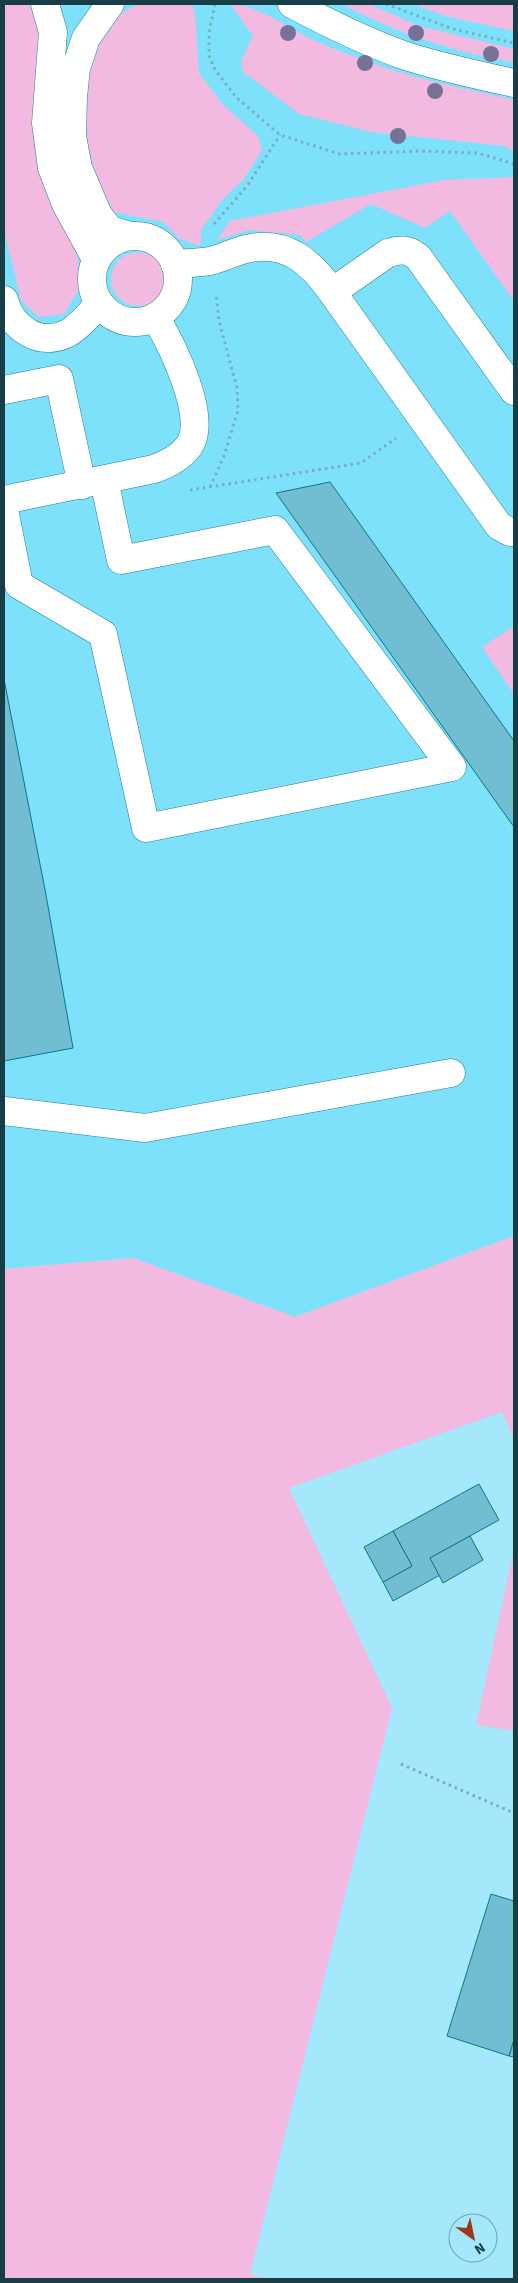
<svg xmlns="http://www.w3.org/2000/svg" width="518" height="2283" viewBox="0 0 518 2283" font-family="'Source Sans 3',sans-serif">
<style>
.built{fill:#7ee1fc}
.green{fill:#f2bae1}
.building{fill:#71bed3;stroke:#0c758b}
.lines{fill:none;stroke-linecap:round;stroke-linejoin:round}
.minor-casing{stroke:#218096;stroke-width:29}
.path{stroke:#76aebe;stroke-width:3;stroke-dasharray:2.5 4;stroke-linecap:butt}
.minor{stroke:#fff;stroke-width:28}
.tree{fill:#767296}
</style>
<rect width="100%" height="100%" fill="#a5e8fb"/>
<!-- built -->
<polygon class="built" points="4,4 514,4 514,1236 295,1317 133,1258 4,1269"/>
<!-- green -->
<g class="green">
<polygon points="4,4 30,4 41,36 56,210 78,257 79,289 64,314 38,317 21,300 4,230"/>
<polygon points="139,4 192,4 195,13 199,73 223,105 258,136 262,150 244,179 223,199 201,230 201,246 180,239 163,222 114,212 99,186 81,122 91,57 121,13"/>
<path d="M230,4c26,0 60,25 83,36 20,9 41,16 61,24 45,16 93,25 140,36v52l-10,-6 -133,-14 -72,-18 -56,-42 -2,-11 12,-25z"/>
<path d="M342,4h27l50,22 95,23v13c-59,-9 -120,-30 -172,-58z"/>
<polygon points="413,4 514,5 514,31 445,16"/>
<polygon points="513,177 514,301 450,211 425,228 371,204 306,242 300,235 249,230 217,240 230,221 444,180"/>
<circle cx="138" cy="279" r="27"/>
<polygon points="514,626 514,694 482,647"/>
<polygon points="514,1236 514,1439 502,1412 289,1488 392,1708 250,2274 265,2279 4,2279 4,1269 133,1258 295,1317"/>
<polygon points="514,1549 514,1731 476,1725"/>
</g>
<!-- building -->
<g class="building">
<polygon points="330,482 514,741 514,827 276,493"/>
<polygon points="4,679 46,895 73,1048 4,1061"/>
<polygon points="479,1484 499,1520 430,1558 440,1575 393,1601 383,1582 412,1566 393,1531"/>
<polygon points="393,1531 412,1566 383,1582 364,1547"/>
<polygon points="470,1536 483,1560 443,1583 430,1558"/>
<polygon points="491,1894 514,1901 514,2040 509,2056 447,2036"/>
<polygon points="514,2040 514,2057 509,2056"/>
</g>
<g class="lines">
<!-- minor casing -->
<g class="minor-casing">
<g id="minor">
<polyline points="45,4 53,32 46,123 52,168 66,204 96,259"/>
<polyline points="110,4 86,38 76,68 73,97 72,136 78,168 98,215 110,230 130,236"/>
<path d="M292,4c36,19 72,37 111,51 36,12 74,20 111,28"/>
<circle cx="135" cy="279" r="43"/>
<path d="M175,264c12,-1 24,-1 35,-3 12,-3 24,-9 36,-12 40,-10 66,14 86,43"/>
<path d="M4,300c7,28 36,48 64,33 12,-7 22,-19 31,-29"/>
<polyline points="4,390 59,379 82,485"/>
<path d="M514,391l-96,-134c-11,-8 -17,-8 -30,-4l-56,39 167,234 11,6h4"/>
<path d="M4,500l150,-31c14,-5 26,-11 35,-23 20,-28 -18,-103 -34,-129"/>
<polyline points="4,509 19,585 103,634 146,828 452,767 275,530 121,560 104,480"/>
<polyline points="4,1111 145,1128 451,1073"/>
</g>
</g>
<!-- path -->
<g class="path">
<polyline points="215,4 209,33 209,55 215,70 237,98 280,135 340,154 421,151 478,153 514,164"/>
<polyline points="386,4 453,29 514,43"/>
<polyline points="214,224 247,186 280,135"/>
<polyline points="210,487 224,456 238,410 237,388 219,321 216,293"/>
<polyline points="190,490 361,463 396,438"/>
<polyline points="401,1764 514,1813"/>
</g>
<!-- minor -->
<use href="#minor" class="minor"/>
</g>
<!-- trees -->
<g class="tree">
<circle cx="288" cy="33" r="8"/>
<circle cx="416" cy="33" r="8"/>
<circle cx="491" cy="54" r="8"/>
<circle cx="365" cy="63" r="8"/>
<circle cx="435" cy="91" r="8"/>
<circle cx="398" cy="136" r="8"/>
</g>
<!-- border -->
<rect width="518" height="2283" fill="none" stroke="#183d47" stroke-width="10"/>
<!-- north arrow -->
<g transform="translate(473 2238) rotate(147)"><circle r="24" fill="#a5e8fb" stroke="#6da4b3"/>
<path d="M0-4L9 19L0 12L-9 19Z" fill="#9f3816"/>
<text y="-8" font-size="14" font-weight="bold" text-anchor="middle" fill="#183d47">N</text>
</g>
</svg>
